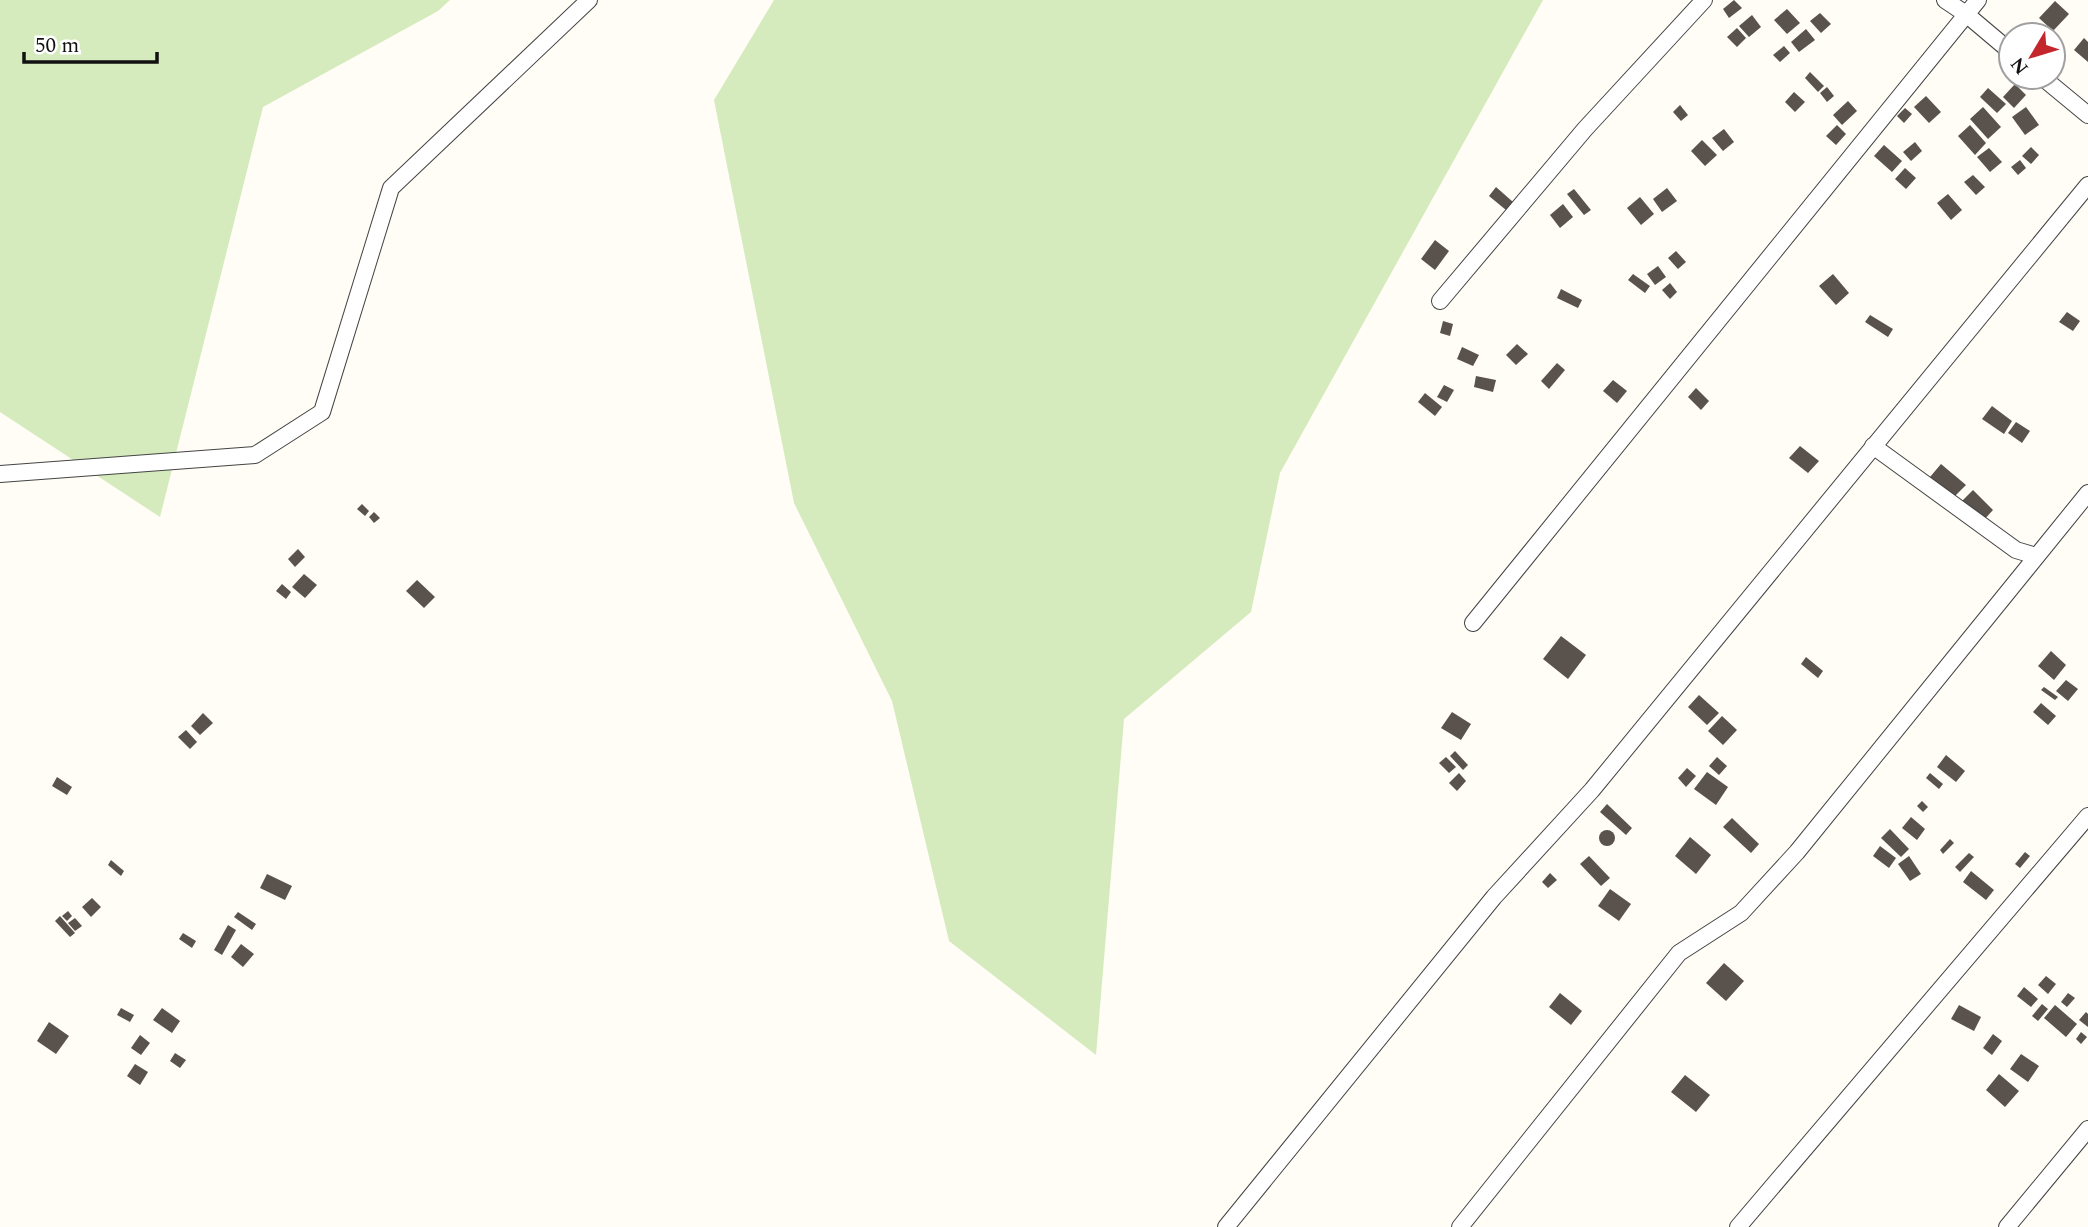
<svg xmlns="http://www.w3.org/2000/svg" width="2088" height="1227" viewBox="0 0 2088 1227" font-family="Spectral,serif">
<style>
.green{fill:#d5ebbd}
.building{fill:#5a524d}
.lines{fill:none;stroke-linecap:round;stroke-linejoin:round}
.minor-casing{stroke:#444;stroke-width:18}
.minor{stroke:#fff;stroke-width:16}
</style>
<rect width="100%" height="100%" fill="#fffdf5"/>
<!-- green -->
<g class="green">
<polygon points="0,0 450,0 438,11 263,107 160,517 0,412"/>
<polygon points="774,0 1543,0 1280,473 1251,612 1124,719 1096,1055 949,941 892,701 794,503 714,100"/>
</g>
<!-- building -->
<g class="building">
<polygon points="1734,0 1742,8 1729,18 1723,9"/>
<polygon points="2055,1 2069,14 2053,31 2039,18"/>
<polygon points="1787,9 1800,23 1787,34 1774,20"/>
<polygon points="1820,13 1831,24 1821,33 1810,21"/>
<polygon points="1752,15 1761,27 1749,37 1739,26"/>
<polygon points="1737,28 1746,38 1737,47 1727,37"/>
<polygon points="1806,29 1815,40 1799,52 1791,42"/>
<polygon points="2084,38 2088,42 2088,62 2074,50"/>
<polygon points="1784,46 1790,53 1780,62 1773,55"/>
<polygon points="1810,72 1824,86 1818,92 1805,78"/>
<polygon points="2015,84 2026,95 2014,108 2003,97"/>
<polygon points="1827,87 1834,96 1827,102 1820,93"/>
<polygon points="1988,88 2006,104 1997,113 1980,97"/>
<polygon points="1794,92 1805,102 1795,112 1785,102"/>
<polygon points="1926,96 1941,112 1929,123 1914,107"/>
<polygon points="1848,101 1857,111 1842,125 1833,115"/>
<polygon points="1680,105 1688,115 1681,121 1673,112"/>
<polygon points="1983,107 2001,127 1988,139 1970,119"/>
<polygon points="2026,107 2039,125 2025,135 2012,117"/>
<polygon points="1905,108 1912,114 1904,123 1897,116"/>
<polygon points="1837,125 1846,134 1836,145 1826,136"/>
<polygon points="1970,125 1986,143 1975,155 1958,136"/>
<polygon points="1724,129 1734,142 1723,151 1712,138"/>
<polygon points="1702,140 1717,155 1705,166 1691,151"/>
<polygon points="1915,142 1922,151 1911,161 1903,152"/>
<polygon points="1884,145 1902,161 1892,172 1874,156"/>
<polygon points="2031,147 2039,155 2031,164 2022,156"/>
<polygon points="1989,148 2002,162 1990,172 1977,157"/>
<polygon points="2020,160 2026,168 2018,175 2011,167"/>
<polygon points="1905,168 1916,178 1906,189 1895,179"/>
<polygon points="1973,175 1985,187 1976,195 1964,182"/>
<polygon points="1496,187 1513,202 1506,210 1489,196"/>
<polygon points="1667,188 1677,201 1662,212 1653,199"/>
<polygon points="1574,189 1591,210 1584,215 1567,194"/>
<polygon points="1948,194 1962,210 1951,220 1937,203"/>
<polygon points="1640,197 1654,214 1641,225 1627,208"/>
<polygon points="1563,204 1573,217 1560,228 1550,215"/>
<polygon points="1435,240 1449,251 1435,270 1421,259"/>
<polygon points="1676,251 1686,262 1678,269 1668,258"/>
<polygon points="1658,266 1666,277 1655,285 1647,274"/>
<polygon points="1633,274 1650,286 1645,293 1628,280"/>
<polygon points="1833,274 1849,293 1836,305 1819,286"/>
<polygon points="1670,283 1677,292 1670,299 1662,290"/>
<polygon points="1561,289 1582,300 1578,308 1557,298"/>
<polygon points="2067,312 2080,321 2073,331 2059,322"/>
<polygon points="1870,315 1893,329 1888,337 1865,322"/>
<polygon points="1443,321 1453,324 1450,336 1440,333"/>
<polygon points="1517,344 1528,354 1516,365 1506,355"/>
<polygon points="1462,347 1479,355 1473,366 1457,359"/>
<polygon points="1557,363 1565,370 1549,389 1541,381"/>
<polygon points="1476,376 1496,380 1493,392 1474,387"/>
<polygon points="1613,380 1627,391 1617,403 1603,391"/>
<polygon points="1444,385 1454,390 1447,402 1437,397"/>
<polygon points="1696,388 1709,401 1701,410 1688,397"/>
<polygon points="1425,393 1442,407 1435,416 1418,402"/>
<polygon points="1992,406 2012,421 2004,434 1982,419"/>
<polygon points="2016,422 2030,431 2022,443 2008,433"/>
<polygon points="1800,446 1819,461 1808,473 1789,458"/>
<polygon points="1941,464 1966,485 1954,497 1930,477"/>
<polygon points="1973,490 1993,510 1983,521 1962,501"/>
<polygon points="362,504 369,511 365,516 357,509"/>
<polygon points="374,512 380,518 374,523 369,517"/>
<polygon points="298,549 305,557 295,567 288,559"/>
<polygon points="304,574 317,585 305,598 292,587"/>
<polygon points="417,580 435,597 424,608 406,591"/>
<polygon points="282,584 291,592 286,599 276,591"/>
<polygon points="1561,636 1586,655 1568,679 1543,659"/>
<polygon points="2051,651 2066,665 2054,680 2038,666"/>
<polygon points="1806,657 1823,671 1818,678 1801,664"/>
<polygon points="2066,680 2078,689 2068,701 2056,691"/>
<polygon points="2044,687 2058,697 2055,700 2041,690"/>
<polygon points="1699,695 1719,713 1707,725 1688,707"/>
<polygon points="2041,703 2056,716 2048,725 2033,712"/>
<polygon points="1452,712 1471,724 1461,740 1441,728"/>
<polygon points="203,713 213,723 200,735 191,726"/>
<polygon points="1722,716 1737,730 1723,745 1708,731"/>
<polygon points="186,730 197,742 190,749 178,737"/>
<polygon points="1455,751 1468,765 1463,770 1450,756"/>
<polygon points="1946,755 1965,771 1956,782 1937,767"/>
<polygon points="1446,757 1456,767 1449,773 1439,763"/>
<polygon points="1717,757 1727,766 1719,775 1709,766"/>
<polygon points="1687,768 1696,776 1686,787 1678,778"/>
<polygon points="1707,772 1728,787 1716,805 1694,789"/>
<polygon points="1459,773 1466,781 1457,791 1449,783"/>
<polygon points="1930,773 1943,784 1939,789 1926,778"/>
<polygon points="57,777 72,787 67,795 52,786"/>
<polygon points="1922,801 1928,807 1923,812 1917,806"/>
<polygon points="1607,804 1632,828 1626,835 1600,812"/>
<polygon points="1911,817 1925,829 1917,840 1902,828"/>
<polygon points="1732,818 1759,844 1751,853 1723,827"/>
<polygon points="1890,829 1909,849 1901,857 1881,838"/>
<circle cx="1607" cy="838" r="8"/>
<polygon points="1690,837 1711,855 1696,874 1675,856"/>
<polygon points="1950,839 1954,843 1943,854 1940,850"/>
<polygon points="1880,846 1896,858 1889,868 1873,856"/>
<polygon points="2025,852 2030,856 2020,868 2015,864"/>
<polygon points="1969,853 1974,857 1960,872 1955,867"/>
<polygon points="1589,856 1610,878 1601,886 1580,864"/>
<polygon points="1909,856 1921,874 1910,881 1898,864"/>
<polygon points="111,860 124,871 121,876 108,865"/>
<polygon points="1971,871 1994,890 1986,900 1963,882"/>
<polygon points="1550,873 1557,880 1548,888 1542,882"/>
<polygon points="267,874 292,886 285,900 260,888"/>
<polygon points="1610,889 1631,904 1619,921 1598,906"/>
<polygon points="92,898 101,907 91,917 82,907"/>
<polygon points="68,911 72,916 67,921 62,916"/>
<polygon points="238,912 256,924 252,930 234,917"/>
<polygon points="60,916 75,933 70,937 55,921"/>
<polygon points="75,918 82,926 75,931 68,923"/>
<polygon points="228,925 236,930 222,955 214,950"/>
<polygon points="183,933 196,941 192,948 179,939"/>
<polygon points="241,944 254,954 243,967 231,957"/>
<polygon points="1724,963 1744,981 1726,1001 1706,983"/>
<polygon points="2046,976 2056,984 2048,994 2038,985"/>
<polygon points="2024,987 2038,999 2031,1007 2017,996"/>
<polygon points="1560,993 1582,1011 1571,1025 1549,1007"/>
<polygon points="2068,993 2075,998 2067,1007 2061,1002"/>
<polygon points="2042,1004 2048,1009 2038,1021 2032,1016"/>
<polygon points="1959,1005 1981,1017 1974,1031 1951,1019"/>
<polygon points="2055,1005 2077,1024 2066,1037 2044,1018"/>
<polygon points="121,1008 134,1015 130,1022 117,1015"/>
<polygon points="162,1008 180,1021 172,1033 153,1020"/>
<polygon points="2086,1012 2088,1014 2088,1027 2079,1020"/>
<polygon points="49,1022 69,1036 56,1054 37,1041"/>
<polygon points="2081,1032 2087,1037 2081,1044 2076,1039"/>
<polygon points="1993,1034 2002,1041 1992,1055 1983,1048"/>
<polygon points="140,1035 150,1043 141,1055 131,1048"/>
<polygon points="175,1053 186,1060 180,1068 170,1061"/>
<polygon points="2021,1054 2039,1066 2028,1082 2010,1069"/>
<polygon points="135,1064 148,1072 140,1085 127,1076"/>
<polygon points="1999,1074 2019,1091 2005,1107 1986,1090"/>
<polygon points="1685,1075 1710,1095 1696,1112 1671,1092"/>
</g>
<g class="lines">
<!-- minor casing -->
<g class="minor-casing">
<g id="minor">
<polyline points="1945,0 1966,14 2011,52"/>
<polyline points="2042,77 2088,115"/>
<polyline points="1440,301 1585,129 1704,0"/>
<polyline points="1873,446 2016,550 2036,556"/>
<polyline points="0,474 255,455 322,412 391,188 589,0"/>
<polyline points="1473,623 1978,0"/>
<polyline points="1226,1227 1494,897 1592,790 2088,185"/>
<polyline points="1460,1227 1679,953 1741,913 1797,852 2088,493"/>
<polyline points="1738,1227 2088,816"/>
<polyline points="2007,1227 2088,1129"/>
</g>
</g>
<!-- minor -->
<use href="#minor" class="minor"/>
</g>
<!-- north arrow -->
<g transform="translate(2032 56) rotate(232)"><circle r="33" fill="#ffffff" stroke="#a0a0a0" stroke-width="2"/>
<path d="M0-5L12 26L0 18L-12 26Z" fill="#c4262e"/>
<text y="-10" font-size="19" font-weight="bold" text-anchor="middle" fill="#111111">N</text>
</g>
<!-- scale -->
<path d="M24 52v10h133v-10" fill="none" stroke="#111111" stroke-width="3.5"/>
<text x="35" y="52" font-size="21" fill="#111111" stroke="#ffffff" stroke-width="5" paint-order="stroke">50 m</text>
</svg>
